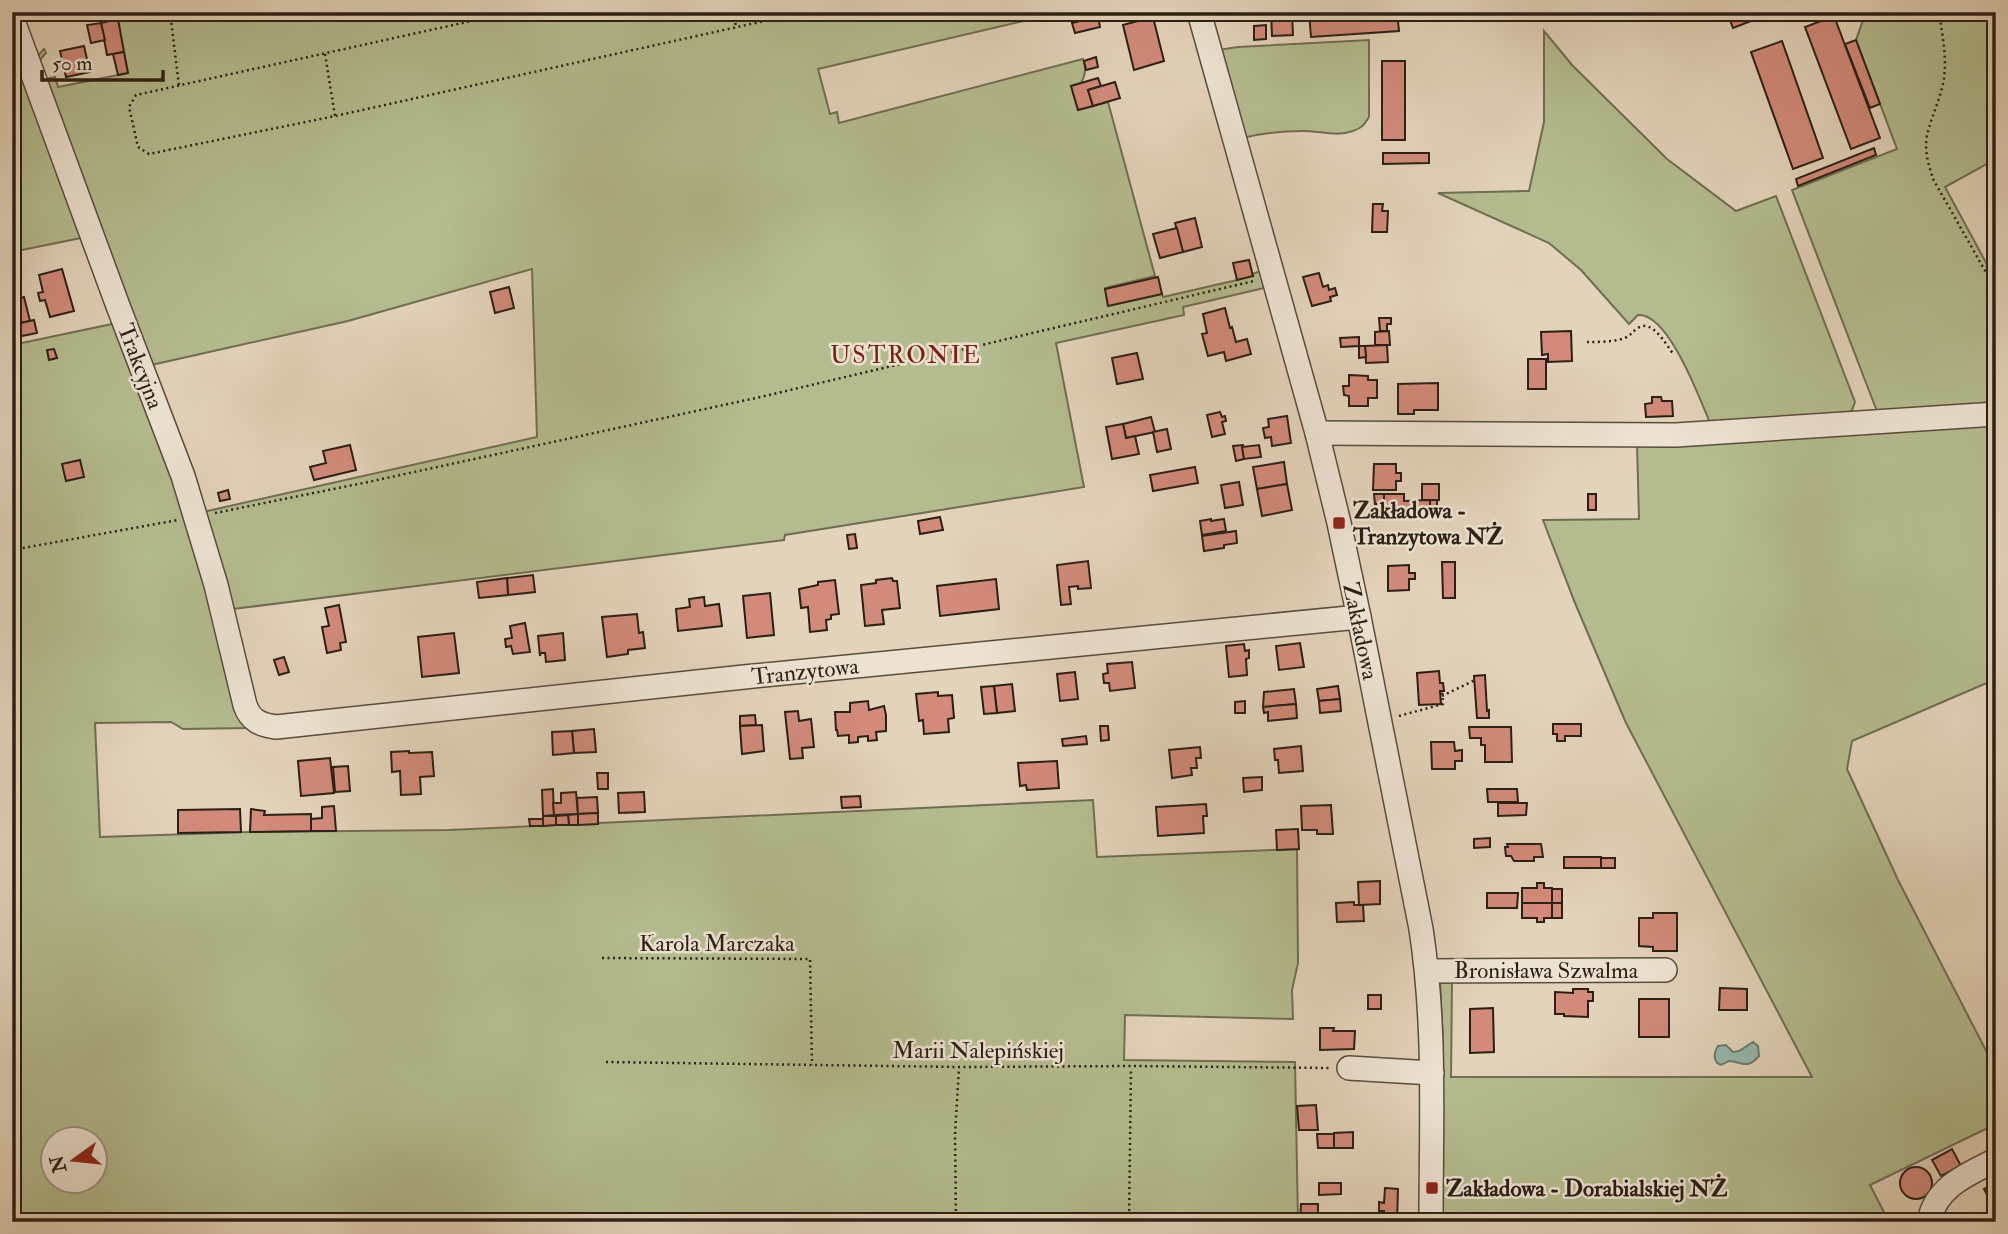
<svg xmlns="http://www.w3.org/2000/svg" width="2008" height="1234" viewBox="0 0 2008 1234" font-family="'IM FELL Double Pica',serif">
<style>
.green{fill:#b4bc8f;stroke:#706e52;stroke-width:2;fill-rule:evenodd}
.water{fill:#96b8ac;stroke:#6b7b70;stroke-width:2}
.building{fill:#d28a7a;stroke:#2b1f15;stroke-width:2}
.lines{fill:none;stroke-linecap:round;stroke-linejoin:round}
.minor-casing{stroke:#594c3e;stroke-width:26}
.path{stroke:#2b1f15;stroke-width:2.5;stroke-dasharray:2 3.5;stroke-linecap:butt}
.minor{stroke:#ede2d2;stroke-width:23}
.poi-dot{fill:#8f2418;stroke:#ede2d2;stroke-width:2.5}
.labels{text-anchor:middle;stroke-width:5;stroke-linejoin:round;paint-order:stroke}
.street-label{font-size:23px;fill:#2b1f15;stroke:#ede2d2}
.poi-label{font-size:23px;font-weight:bold;fill:#2b1f15;stroke:#ede2d2;text-anchor:start}
.neighbourhood-label{font-size:24px;letter-spacing:2px;fill:#7a1f14;stroke:#ede2d2}
</style>
<rect width="100%" height="100%" fill="#e3d3ba"/>
<filter id="stains"><feTurbulence type="fractalNoise" baseFrequency=".00286" numOctaves="4"/><feColorMatrix values="0 0 0 0 .2 0 0 0 0 .09 0 0 0 0 .02 0 0 0 .5 -.17"/></filter>
<radialGradient id="worn" r=".72"><stop offset=".6" stop-color="#630" stop-opacity="0"/><stop offset="1" stop-color="#630" stop-opacity=".3"/></radialGradient>
<!-- green -->
<g class="green">
<path d="M116,12h946l-244,57 12,45 7,-2 2,11 244,-64c3,9 3,15 -2,24l-10,3 7,24 30,-8 47,174 -50,12 3,17 54,-11 1,3 74,-17 23,-9 4,17 -81,19 1,8 -128,28 28,144 -299,48 -1,5 -551,69 -30,-97 334,-75 -5,-168 -184,52 -197,44 -117,-305 10,-11 2,4 -9,10 9,16 9,-2 3,10 70,-14z"/>
<polygon points="1866,12 1996,12 1996,159 1945,187 1996,281 1996,407 1878,414 1792,190 1897,149 1856,40"/>
<polygon points="12,29 86,237 12,252"/>
<path d="M1544,31l28,34 95,94 69,52 40,-15 79,206 -5,13 -139,10c-11,-25 -42,-112 -73,-110l-9,9 -48,-54 -32,-27 -111,-50 91,-2 15,-69z"/>
<path d="M1369,40v77c-5,8 -7,11 -16,14 -16,6 -33,0 -50,0 -21,0 -40,2 -61,7l-24,-88 20,-3z"/>
<path d="M117,323l61,156 71,249 -66,1 -12,-7 -76,1 5,114 150,-5 199,-2 644,-30 4,57 200,-8 1,114 -6,27 1,29 -168,-4 -1,45 171,2 3,160h-1286v-877zM52,1140h42v42h-42z"/>
<polygon points="1996,423 1996,679 1852,741 1847,769 1898,880 1996,1070 1996,1124 1870,1185 1889,1222 1442,1222 1443,1042 1440,982 1452,979 1451,1077 1812,1077 1626,723 1575,603 1543,520 1639,519 1637,444"/>
</g>
<!-- water -->
<path class="water" d="M1753,1042l5,4 1,10c-12,14 -17,6 -30,5l-8,4 -4,-2c-4,-6 -3,-11 1,-17l8,-1 7,7 6,-1z"/>
<!-- building -->
<g class="building">
<polygon points="106,12 116,12 118,19 108,21"/>
<polygon points="1271,12 1292,12 1293,35 1272,36"/>
<polygon points="1309,12 1397,12 1399,31 1311,37"/>
<polygon points="1727,12 1766,12 1767,15 1733,28"/>
<polygon points="1098,16 1100,27 1075,33 1072,23"/>
<polygon points="1834,16 1880,138 1851,149 1805,27"/>
<polygon points="1153,17 1164,61 1134,70 1123,25"/>
<polygon points="118,19 124,52 107,55 101,23"/>
<polygon points="101,23 105,40 91,43 87,25"/>
<polygon points="1266,25 1266,39 1254,40 1254,26"/>
<polygon points="1856,40 1880,104 1870,108 1845,44"/>
<polygon points="1782,41 1823,158 1793,169 1751,52"/>
<polygon points="84,46 90,72 66,77 60,51"/>
<polygon points="124,52 128,73 118,75 113,54"/>
<polygon points="1096,57 1098,67 1086,70 1084,61"/>
<rect x="1382" y="61" width="23" height="79"/>
<polygon points="1098,78 1101,86 1088,90 1093,106 1078,110 1071,86"/>
<polygon points="1115,82 1120,98 1093,106 1088,90"/>
<polygon points="1874,148 1876,155 1798,186 1796,179"/>
<polygon points="1383,153 1429,153 1429,163 1383,164"/>
<polygon points="1373,204 1383,204 1382,211 1388,211 1387,232 1372,232"/>
<polygon points="1195,218 1202,247 1183,252 1175,223"/>
<polygon points="1177,228 1183,252 1160,258 1153,234"/>
<polygon points="1249,260 1253,276 1237,280 1233,263"/>
<polygon points="62,269 74,311 50,317 45,300 40,301 38,293 43,292 39,275"/>
<polygon points="1319,273 1323,287 1328,285 1329,290 1335,288 1337,295 1330,297 1331,301 1312,306 1303,277"/>
<polygon points="1158,277 1162,294 1108,306 1105,289"/>
<polygon points="509,287 514,308 495,313 490,292"/>
<polygon points="24,297 30,321 12,325 12,300"/>
<polygon points="1225,308 1230,328 1232,327 1236,342 1247,339 1251,354 1226,361 1224,352 1208,356 1202,334 1207,333 1203,314"/>
<polygon points="1379,318 1391,318 1391,324 1387,324 1387,331 1380,331"/>
<polygon points="34,320 37,333 12,338 12,325"/>
<polygon points="1389,331 1390,345 1375,345 1375,332"/>
<polygon points="1571,331 1572,361 1548,362 1548,354 1542,355 1541,332"/>
<polygon points="1359,337 1359,346 1341,347 1340,338"/>
<polygon points="1387,345 1388,362 1366,363 1365,346"/>
<polygon points="1359,346 1365,346 1366,357 1359,358"/>
<polygon points="54,349 57,358 49,360 47,350"/>
<polygon points="1137,353 1143,379 1117,384 1112,358"/>
<rect x="1528" y="359" width="18" height="30"/>
<polygon points="1349,375 1368,376 1368,380 1377,380 1377,398 1368,398 1368,406 1349,406 1349,396 1344,395 1343,386 1349,386"/>
<polygon points="1438,383 1438,410 1414,410 1414,414 1398,414 1398,384"/>
<polygon points="1652,397 1661,397 1662,401 1672,401 1673,416 1646,417 1645,404 1652,403"/>
<polygon points="1220,412 1222,417 1225,416 1226,421 1222,422 1225,434 1212,437 1207,415"/>
<polygon points="1287,416 1291,443 1272,446 1271,437 1265,438 1263,428 1269,427 1268,419"/>
<polygon points="1151,417 1155,432 1126,438 1123,424"/>
<polygon points="1123,424 1126,438 1135,436 1139,454 1112,459 1106,427"/>
<polygon points="1167,429 1171,449 1157,452 1153,432"/>
<polygon points="350,445 356,470 314,480 310,467 326,463 323,451"/>
<polygon points="1243,445 1244,459 1236,461 1233,446"/>
<polygon points="1259,445 1261,457 1244,459 1242,447"/>
<polygon points="80,460 84,477 66,481 62,464"/>
<polygon points="1284,462 1287,484 1257,489 1253,467"/>
<polygon points="1374,464 1396,464 1396,473 1401,473 1401,481 1396,481 1396,490 1373,490"/>
<polygon points="1195,467 1198,483 1153,491 1150,475"/>
<polygon points="1239,482 1243,505 1225,508 1221,485"/>
<polygon points="1287,484 1292,510 1262,516 1257,489"/>
<rect x="1422" y="484" width="17" height="16"/>
<polygon points="228,490 230,499 220,501 218,493"/>
<polygon points="1374,494 1384,494 1384,504 1375,504"/>
<polygon points="1384,494 1404,494 1404,501 1430,500 1430,513 1384,513"/>
<rect x="1588" y="494" width="8" height="16"/>
<rect x="1430" y="500" width="7" height="13"/>
<polygon points="940,517 943,530 920,534 918,521"/>
<polygon points="1211,519 1211,521 1224,519 1226,531 1202,535 1200,521"/>
<polygon points="1236,531 1237,543 1224,545 1224,548 1204,551 1202,536"/>
<polygon points="855,534 857,548 849,549 847,535"/>
<polygon points="1088,561 1091,588 1078,589 1078,586 1069,587 1071,604 1061,605 1057,565"/>
<polygon points="1442,562 1455,562 1455,598 1443,598"/>
<polygon points="1409,565 1409,573 1415,573 1415,579 1409,579 1409,590 1388,591 1388,566"/>
<polygon points="533,575 535,592 508,595 507,578"/>
<polygon points="507,578 508,595 479,598 477,582"/>
<polygon points="892,578 893,581 897,581 900,608 882,610 884,624 865,626 861,585 876,583 876,580"/>
<polygon points="996,579 999,609 940,616 937,586"/>
<polygon points="835,580 839,614 831,615 831,619 826,620 827,630 810,632 808,607 801,608 799,589 818,585 818,582"/>
<polygon points="770,593 774,635 747,638 743,596"/>
<polygon points="704,597 705,606 719,604 722,626 678,631 676,609 690,607 689,599"/>
<polygon points="339,605 346,642 340,643 341,650 327,653 322,627 329,626 325,608"/>
<polygon points="637,614 639,633 643,632 645,648 628,650 628,654 607,657 602,617"/>
<polygon points="525,623 530,652 513,654 511,646 506,647 505,639 512,638 510,626"/>
<polygon points="454,633 459,673 422,677 418,637"/>
<polygon points="563,633 565,660 546,662 545,653 541,653 540,656 538,636"/>
<polygon points="1300,643 1304,667 1279,670 1276,646"/>
<polygon points="1244,644 1245,651 1249,650 1249,658 1246,659 1247,675 1229,677 1226,646"/>
<polygon points="284,657 289,672 279,675 274,660"/>
<polygon points="1132,662 1135,688 1110,691 1109,683 1104,683 1103,674 1108,673 1107,664"/>
<polygon points="1439,671 1440,683 1443,683 1444,691 1440,691 1441,704 1419,705 1417,673"/>
<polygon points="1075,672 1078,699 1060,701 1057,674"/>
<polygon points="1485,675 1487,711 1489,710 1489,718 1477,718 1474,676"/>
<polygon points="1012,684 1015,711 997,713 994,686"/>
<polygon points="994,686 997,713 984,714 981,687"/>
<polygon points="1338,686 1340,699 1319,701 1317,689"/>
<polygon points="1294,689 1296,704 1263,707 1264,692"/>
<polygon points="938,692 938,696 952,695 954,718 948,719 949,732 924,734 923,720 919,721 916,694"/>
<polygon points="1340,699 1341,711 1320,713 1319,701"/>
<polygon points="868,701 869,710 884,706 886,715 886,731 876,732 877,740 868,741 868,736 858,737 858,742 849,743 849,735 838,736 837,730 836,730 835,712 850,712 850,703"/>
<polygon points="1245,701 1245,713 1235,713 1235,702"/>
<polygon points="1296,704 1297,718 1268,721 1268,712 1264,713 1263,707"/>
<polygon points="798,711 799,721 811,719 814,747 802,748 803,758 790,759 785,712"/>
<polygon points="755,715 756,725 740,726 740,716"/>
<polygon points="1553,724 1581,724 1581,736 1565,736 1565,741 1557,741 1557,734 1553,734"/>
<polygon points="762,725 764,751 742,754 740,726"/>
<polygon points="1100,726 1108,726 1109,740 1101,741"/>
<polygon points="1469,727 1511,727 1512,762 1485,762 1485,745 1481,745 1481,738 1470,738"/>
<polygon points="594,729 596,752 574,753 572,731"/>
<polygon points="572,731 574,753 553,755 552,732"/>
<polygon points="1086,736 1087,744 1063,746 1062,739"/>
<polygon points="1431,742 1454,742 1455,751 1462,750 1462,761 1455,761 1455,769 1432,769"/>
<polygon points="1301,746 1303,771 1279,773 1278,760 1275,760 1274,749"/>
<polygon points="1200,747 1201,758 1196,758 1197,768 1191,768 1192,775 1172,778 1169,750"/>
<polygon points="409,751 409,753 432,752 434,776 420,777 421,794 401,795 400,771 392,772 391,752"/>
<polygon points="330,758 334,793 301,796 298,761"/>
<polygon points="1057,761 1059,788 1027,790 1026,785 1020,786 1018,763"/>
<polygon points="348,766 350,791 335,792 333,767"/>
<polygon points="597,773 608,773 608,789 598,789"/>
<polygon points="1262,777 1262,790 1244,792 1243,778"/>
<polygon points="553,789 554,815 543,816 542,790"/>
<polygon points="1487,789 1517,789 1518,802 1488,802"/>
<polygon points="576,792 578,814 554,815 553,803 561,803 561,793"/>
<polygon points="644,792 645,812 619,813 618,793"/>
<polygon points="860,796 861,807 842,808 841,797"/>
<polygon points="597,797 598,813 578,814 577,798"/>
<polygon points="1498,803 1527,803 1526,815 1498,816"/>
<polygon points="1206,804 1207,816 1203,816 1204,833 1158,836 1156,807"/>
<polygon points="1331,805 1333,834 1317,834 1317,830 1302,830 1301,806"/>
<polygon points="334,806 336,831 311,831 311,819 322,818 322,807"/>
<polygon points="240,809 241,832 178,833 178,810"/>
<polygon points="251,809 265,811 264,815 311,814 311,831 250,832"/>
<polygon points="598,813 598,824 578,825 578,814"/>
<polygon points="578,814 578,825 569,825 568,815"/>
<polygon points="568,815 569,825 556,825 556,816"/>
<polygon points="543,816 556,816 556,825 543,826"/>
<polygon points="529,819 543,819 543,826 530,826"/>
<polygon points="1298,829 1299,849 1277,850 1276,830"/>
<polygon points="1490,838 1490,847 1474,848 1474,839"/>
<polygon points="1507,844 1541,844 1543,857 1534,857 1534,861 1514,861 1511,856 1506,856 1505,847 1508,847"/>
<rect x="1564" y="857" width="37" height="11"/>
<rect x="1601" y="858" width="14" height="10"/>
<polygon points="1380,881 1380,904 1359,905 1358,882"/>
<polygon points="1537,883 1544,883 1544,888 1552,888 1552,903 1522,903 1522,888 1537,888"/>
<rect x="1552" y="889" width="10" height="14"/>
<polygon points="1487,893 1518,893 1517,908 1487,908"/>
<polygon points="1354,902 1354,905 1363,905 1364,921 1337,922 1336,903"/>
<polygon points="1522,903 1552,903 1552,918 1544,918 1544,922 1537,922 1537,918 1522,918"/>
<rect x="1552" y="903" width="10" height="15"/>
<polygon points="1653,913 1677,913 1677,951 1653,951 1653,947 1639,946 1639,918 1653,918"/>
<polygon points="1720,988 1747,989 1747,1010 1719,1010"/>
<polygon points="1573,989 1588,989 1588,992 1593,992 1593,1001 1588,1001 1588,1017 1564,1016 1564,1014 1555,1014 1555,992 1573,993"/>
<rect x="1368" y="995" width="13" height="14"/>
<rect x="1639" y="999" width="30" height="38"/>
<polygon points="1493,1008 1494,1052 1470,1053 1470,1009"/>
<polygon points="1320,1028 1334,1028 1333,1031 1355,1031 1354,1049 1320,1050"/>
<polygon points="1316,1105 1318,1130 1299,1130 1297,1106"/>
<polygon points="1353,1132 1353,1148 1334,1148 1334,1133"/>
<polygon points="1317,1134 1334,1134 1334,1148 1318,1148"/>
<polygon points="1952,1149 1961,1166 1941,1176 1932,1160"/>
<circle cx="1916" cy="1183" r="16"/>
<polygon points="1319,1183 1341,1183 1341,1194 1319,1195"/>
<polygon points="1996,1183 1996,1212 1984,1189"/>
<polygon points="1385,1188 1398,1189 1397,1222 1384,1222 1384,1211 1379,1211 1379,1202 1384,1203"/>
<polygon points="1301,1204 1318,1204 1318,1213 1313,1213 1313,1222 1300,1222"/>
</g>
<g class="lines">
<!-- minor casing -->
<g class="minor-casing">
<g id="minor">
<path d="M1199,12l118,421 22,90 20,94 62,312c15,98 10,194 10,293"/>
<path d="M12,18l106,288 65,170 33,109 29,120c5,15 15,20 31,22l468,-50 615,-60"/>
<polyline points="1317,433 1676,435 1996,414"/>
<polyline points="1427,971 1665,970"/>
<polyline points="1349,1068 1432,1073"/>
<path d="M1929,1222c6,-35 39,-48 67,-62"/>
</g>
</g>
<!-- path -->
<g class="path">
<polyline points="170,12 179,86"/>
<polyline points="512,12 136,95 129,107 138,147 149,154 335,116 805,12"/>
<polyline points="734,12 736,28"/>
<path d="M1939,12c3,21 8,45 5,66 -3,20 -13,39 -17,58 -3,15 2,30 6,43l63,111"/>
<polyline points="325,54 335,116"/>
<path d="M1587,342c12,0 26,0 38,-4 6,-3 8,-7 13,-10 14,-10 29,18 36,27"/>
<polyline points="215,513 368,482 756,398 1254,281"/>
<polyline points="12,550 178,520"/>
<polyline points="1442,696 1475,680"/>
<polyline points="1399,716 1443,704 1442,691"/>
<polyline points="602,958 810,959 812,1065"/>
<polyline points="606,1062 959,1067 1131,1066 1329,1068"/>
<polyline points="1449,1217 1734,1219"/>
<polyline points="956,1222 955,1135 959,1068"/>
<polyline points="1129,1222 1131,1068"/>
</g>
<!-- minor -->
<use href="#minor" class="minor"/>
</g>
<!-- markers -->
<g class="poi-dot">
<rect x="1332" y="516" width="14" height="14" rx="3.5"/>
<rect x="1425" y="1181" width="14" height="14" rx="3.5"/>
</g>
<g class="labels">
<!-- street labels -->
<g class="street-label">
<text transform="translate(141 366) rotate(69)" y="8">Trakcyjna</text>
<text transform="translate(1361 631) rotate(78)" y="8">Zakładowa</text>
<text transform="translate(805 671) rotate(-6)" y="8">Tranzytowa</text>
<text x="717" y="951">Karola Marczaka</text>
<text x="1546" y="978">Bronisława Szwalma</text>
<text x="978" y="1058">Marii Nalepińskiej</text>
</g>
<!-- poi labels -->
<g class="poi-label">
<text x="1353" y="518">Zakładowa -<tspan x="1353" dy="26">Tranzytowa NŻ</tspan></text>
<text x="1446" y="1196">Zakładowa - Dorabialskiej NŻ</text>
</g>
<!-- neighbourhood labels -->
<g class="neighbourhood-label">
<text x="906" y="363">USTRONIE</text>
</g>
</g>
<!-- margin -->
<rect width="2008" height="1234" fill="none" stroke="#e3d3ba" stroke-width="42"/>
<rect x="14" y="14" width="1980" height="1206" fill="none" stroke="#2b1f15" stroke-width="3.5"/>
<rect x="21" y="21" width="1966" height="1192" fill="none" stroke="#2b1f15" stroke-width="2"/>
<!-- north arrow -->
<g transform="translate(74 1160) rotate(255)"><circle r="33" fill="#ede2d2" stroke="#9f9486" stroke-width="2"/>
<path d="M0-5L12 26L0 18L-12 26Z" fill="#8f2418"/>
<text y="-10" font-size="19" font-weight="bold" text-anchor="middle" fill="#2b1f15">N</text>
</g>
<!-- scale -->
<path d="M42 70v10h121v-10" fill="none" stroke="#2b1f15" stroke-width="3.5"/>
<text x="52" y="70" font-size="21" fill="#2b1f15" stroke="#ede2d2" stroke-width="5" paint-order="stroke">50 m</text>
<rect width="100%" height="100%" filter="url(#stains)"/>
<rect width="100%" height="100%" fill="url(#worn)"/>
</svg>
